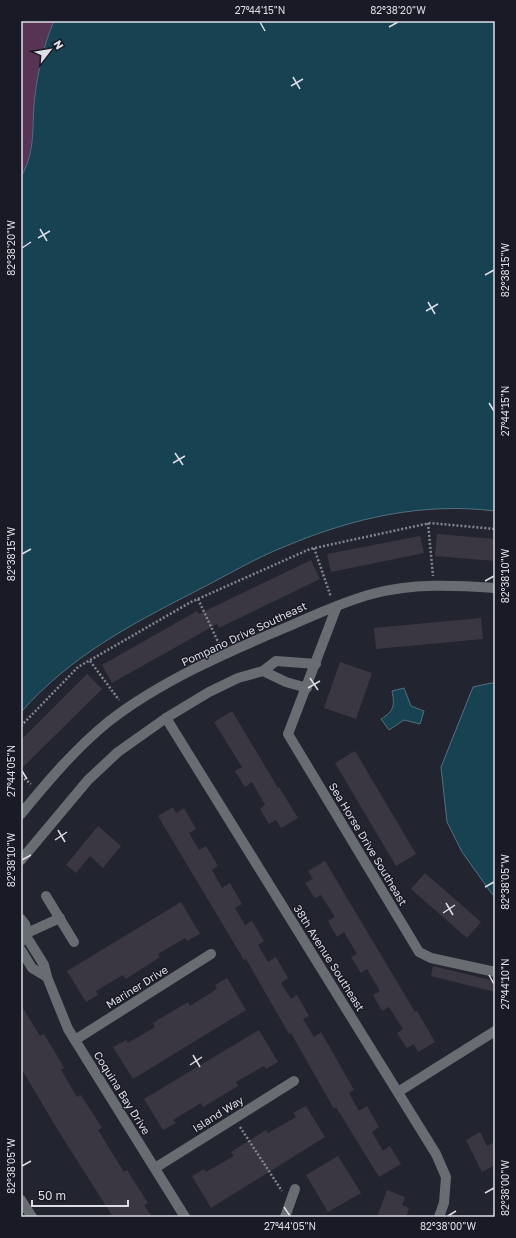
<svg xmlns="http://www.w3.org/2000/svg" width="516" height="1238" viewBox="0 0 516 1238" font-family="'Golos Text',sans-serif">
<style>
.green{fill:#573454}
.water{fill:#174252;stroke:#52707e}
.building{fill:#3b3742}
.lines{fill:none;stroke-linecap:round;stroke-linejoin:round}
.path{stroke:#83858e;stroke-width:2.5;stroke-dasharray:2 2;stroke-linecap:butt}
.minor{stroke:#686d72;stroke-width:10}
.ticks{fill:none;stroke:#dcdde5;stroke-width:1.5}
.labels{text-anchor:middle;stroke-width:3;stroke-linejoin:round;paint-order:stroke}
.street-label{font-size:11px;fill:#dcdde5;stroke:#191a25}
.neatline{fill:none;stroke:#dcdde5;stroke-width:1.5}
.ticks-label{font-size:10px;text-anchor:middle;fill:#dcdde5}
</style>
<rect width="100%" height="100%" fill="#22242f"/>
<!-- green -->
<path class="green" d="M21,21h33c-10,23 -16,50 -19,75 -4,30 2,52 -14,81z"/>
<!-- water -->
<g class="water">
<path d="M54,21h441v490c-73,-9 -142,7 -209,35 -31,12 -60,30 -90,45 -66,34 -124,64 -175,121v-535c16,-29 10,-51 14,-81 3,-25 9,-52 19,-75z"/>
<polygon points="491,683 495,683 495,895 492,894 462,852 447,822 441,767 473,687"/>
<path d="M404,688l7,18 13,5 -4,13 -16,-4 -15,10 -8,-11c13,-8 14,-13 11,-28z"/>
</g>
<!-- building -->
<g class="building">
<polygon points="437,534 495,539 495,561 435,556"/>
<polygon points="420,536 424,553 331,572 327,554"/>
<polygon points="311,560 320,579 219,628 217,624 112,683 102,665 197,611 199,614"/>
<polygon points="481,618 483,639 376,649 374,628"/>
<polygon points="340,662 372,673 356,719 324,708"/>
<polygon points="87,674 102,689 21,769 21,740"/>
<polygon points="232,711 278,788 279,787 298,818 281,828 276,820 269,824 260,809 265,805 252,782 245,787 235,771 242,767 214,722"/>
<polygon points="355,751 416,854 396,866 335,763"/>
<polygon points="173,807 176,813 184,808 196,829 189,833 199,850 206,846 218,866 212,870 222,888 230,883 242,904 235,908 245,925 252,921 264,941 258,945 268,962 276,957 288,978 281,983 291,999 297,995 309,1016 303,1019 314,1037 321,1032 354,1090 349,1093 359,1111 367,1106 379,1127 372,1132 383,1151 390,1146 401,1164 379,1177 336,1107 334,1109 291,1033 289,1034 246,959 244,960 158,816"/>
<polygon points="98,826 121,846 103,868 90,856 76,873 66,865"/>
<polygon points="325,861 415,1012 417,1011 435,1042 418,1052 414,1044 407,1048 397,1033 403,1029 389,1007 382,1011 373,995 380,991 367,969 361,973 351,957 357,954 344,932 337,937 328,921 335,917 321,895 315,898 305,883 313,879 308,871"/>
<polygon points="425,873 481,922 467,938 411,889"/>
<polygon points="181,902 200,934 187,941 185,938 158,954 160,957 126,979 123,975 96,991 98,995 86,1002 67,971"/>
<polygon points="433,966 495,981 495,992 431,976"/>
<polygon points="227,978 246,1010 133,1079 113,1047 126,1040 128,1043 155,1027 153,1023 188,1002 190,1006 217,989 215,985"/>
<polygon points="21,1005 40,1036 44,1034 56,1054 64,1068 61,1070 77,1097 81,1095 102,1128 98,1130 124,1172 127,1170 148,1203 144,1205 152,1217 113,1217 56,1127 21,1068"/>
<polygon points="259,1030 278,1062 266,1069 264,1066 236,1082 238,1086 203,1107 201,1103 173,1120 176,1123 163,1130 144,1099"/>
<polygon points="306,1106 325,1137 211,1208 192,1176 204,1169 206,1172 234,1156 231,1152 266,1130 268,1133 296,1117 293,1113"/>
<polygon points="480,1132 487,1146 495,1142 495,1165 482,1172 466,1140"/>
<polygon points="338,1156 361,1193 328,1212 306,1175"/>
<polygon points="387,1190 405,1197 402,1205 409,1208 406,1217 377,1217"/>
</g>
<g class="lines">
<!-- path -->
<g class="path">
<polyline points="428,523 433,576"/>
<polyline points="314,548 331,597"/>
<polyline points="198,599 220,646"/>
<polyline points="90,661 119,700"/>
<polyline points="21,726 78,667 191,602 310,549 430,523 495,529"/>
<polyline points="21,776 31,784"/>
<polyline points="240,1127 282,1191"/>
</g>
<!-- minor -->
<g class="minor">
<polyline points="337,606 288,734 419,952 431,958 495,972"/>
<polyline points="263,671 286,682 307,688"/>
<polyline points="166,718 436,1154 446,1177 444,1203 439,1217"/>
<path d="M21,814c27,-33 54,-65 87,-92 51,-40 119,-70 179,-95 28,-12 55,-25 85,-33 40,-11 82,-9 123,-6"/>
<polyline points="21,860 88,780 118,752 166,718 209,692 238,678 263,671 276,661 316,664"/>
<polyline points="46,896 74,942"/>
<polyline points="21,919 25,924 27,932 21,942"/>
<polyline points="27,933 60,918"/>
<polyline points="26,936 44,965 47,977 68,1029 185,1217"/>
<polyline points="21,950 32,968 47,977"/>
<polyline points="75,1040 211,954"/>
<polyline points="398,1092 495,1031"/>
<polyline points="155,1168 294,1081"/>
<polyline points="21,1200 32,1217"/>
<polyline points="285,1217 295,1189"/>
</g>
</g>
<!-- ticks -->
<path class="ticks" d="M260,22l5,9M389,27l9,-5M293,77l7,12M291,86l12,-7M40,229l7,12M38,238l12,-7M22,248l9,-6M485,275l9,-5M428,302l7,12M426,311l12,-7M489,403l5,8M175,453l8,12M173,463l12,-7M22,554l9,-5M485,581l9,-5M310,678l8,12M308,688l12,-7M22,771l5,8M58,830l7,12M55,840l12,-8M22,860l9,-5M485,887l9,-5M446,903l7,12M443,913l12,-8M489,975l5,9M193,1055l7,12M190,1065l12,-8M22,1166l9,-5M485,1193l9,-5M284,1207l6,9M448,1216l8,-5"/>
<g class="labels">
<!-- street labels -->
<g class="street-label">
<text transform="translate(244 634) rotate(-25)" y="4">Pompano Drive Southeast</text>
<text transform="translate(368 844) rotate(59)" y="4">Sea Horse Drive Southeast</text>
<text transform="translate(329 958) rotate(58)" y="4">38th Avenue Southeast</text>
<text transform="translate(137 987) rotate(-32)" y="4">Mariner Drive</text>
<text transform="translate(122 1093) rotate(58)" y="4">Coquina Bay Drive</text>
<text transform="translate(218 1114) rotate(-32)" y="4">Island Way</text>
</g>
</g>
<!-- border -->
<rect width="516" height="1238" fill="none" stroke="#191a25" stroke-width="44"/>
<!-- north arrow -->
<g transform="translate(50 50) rotate(59)" stroke="#191a25" stroke-width="3" paint-order="stroke">
<path d="M0-3L7 15L0 10L-7 15Z" fill="#dcdde5"/>
<text y="-6" font-size="11" font-weight="bold" text-anchor="middle" fill="#dcdde5">N</text>
</g>
<!-- scale -->
<path d="M32 1200v6h96v-6" fill="none" stroke="#dcdde5" stroke-width="2"/>
<text x="38" y="1200" font-size="12" fill="#dcdde5" stroke="#191a25" stroke-width="3" paint-order="stroke">50 m</text>
<rect x="22" y="22" width="472" height="1194" class="neatline"/>
<g class="ticks-label">
<text x="260" y="14">27°44'15"N</text>
<text x="398" y="14">82°38'20"W</text>
<text transform="translate(11 248) rotate(-90)" y="4">82°38'20"W</text>
<text transform="translate(505 270) rotate(-90)" y="4">82°38'15"W</text>
<text transform="translate(505 411) rotate(-90)" y="4">27°44'15"N</text>
<text transform="translate(11 554) rotate(-90)" y="4">82°38'15"W</text>
<text transform="translate(505 576) rotate(-90)" y="4">82°38'10"W</text>
<text transform="translate(11 771) rotate(-90)" y="4">27°44'05"N</text>
<text transform="translate(11 860) rotate(-90)" y="4">82°38'10"W</text>
<text transform="translate(505 882) rotate(-90)" y="4">82°38'05"W</text>
<text transform="translate(505 984) rotate(-90)" y="4">27°44'10"N</text>
<text transform="translate(11 1166) rotate(-90)" y="4">82°38'05"W</text>
<text transform="translate(505 1188) rotate(-90)" y="4">82°38'00"W</text>
<text x="290" y="1230">27°44'05"N</text>
<text x="448" y="1230">82°38'00"W</text>
</g>
</svg>
